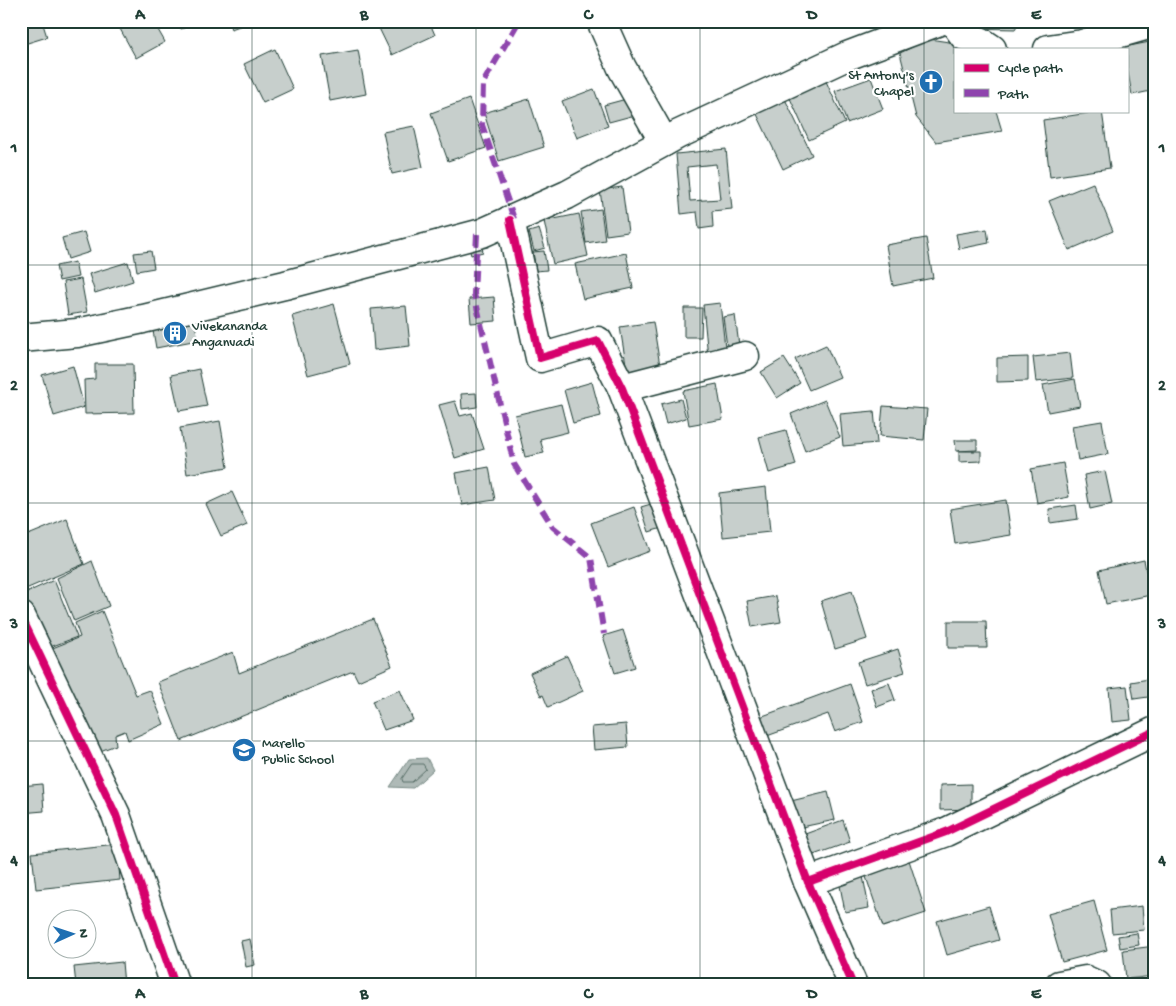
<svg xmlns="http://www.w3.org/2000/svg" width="1176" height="1006" viewBox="0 0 1176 1006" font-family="'Gochi Hand',sans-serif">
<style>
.water{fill:#afbab7;stroke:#758883}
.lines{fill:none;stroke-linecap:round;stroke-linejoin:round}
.shore{stroke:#596f68;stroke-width:1}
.building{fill:#c7cfcc;stroke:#1f3d34;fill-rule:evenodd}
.minor-casing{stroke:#1f3d34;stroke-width:31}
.major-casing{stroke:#1f3d34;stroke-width:31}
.minor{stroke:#fff;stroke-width:28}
.major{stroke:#fff;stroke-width:28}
.quiet{stroke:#8e44ad;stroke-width:6;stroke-dasharray:12 6;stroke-linecap:butt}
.cycleway-casing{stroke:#fff;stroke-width:11}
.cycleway{stroke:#d6006c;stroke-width:8}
.grid{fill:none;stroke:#1f3d34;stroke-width:1;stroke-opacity:0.55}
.labels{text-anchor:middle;stroke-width:4.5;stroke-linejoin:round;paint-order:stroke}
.poi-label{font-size:14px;fill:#1f3d34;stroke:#fff;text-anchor:start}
.neatline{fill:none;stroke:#1f3d34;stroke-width:2}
.grid-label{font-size:16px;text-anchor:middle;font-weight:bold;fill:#1f3d34}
</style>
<rect width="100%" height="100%" fill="#fff"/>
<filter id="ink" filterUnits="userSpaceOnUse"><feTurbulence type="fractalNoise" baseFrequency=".02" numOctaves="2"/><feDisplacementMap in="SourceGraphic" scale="10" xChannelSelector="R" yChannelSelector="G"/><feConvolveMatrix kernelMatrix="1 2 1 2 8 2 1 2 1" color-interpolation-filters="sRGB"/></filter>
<g filter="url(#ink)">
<!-- water -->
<polygon class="water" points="427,758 433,770 413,788 390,787 409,759"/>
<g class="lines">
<!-- shore -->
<polygon class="shore" points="412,764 423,764 426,769 412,782 403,782 402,779"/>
</g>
<!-- building -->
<g class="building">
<polygon points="21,21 42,21 47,37 21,45"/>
<polygon points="130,21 153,21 165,42 136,58 119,27"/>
<polygon points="178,21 203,21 181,29"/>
<polygon points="228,21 254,21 231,29"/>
<polygon points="382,21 429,21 435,35 392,55 377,24"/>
<polygon points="968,21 1016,21 1016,29 968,28"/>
<polygon points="929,39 976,46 977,49 955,49 955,111 996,111 1002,131 936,142 916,117 900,53"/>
<polygon points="1155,41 1155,90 1132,95 1127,67 1127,49 1124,47"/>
<polygon points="275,49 293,89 263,103 244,64"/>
<polygon points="358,50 366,94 330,101 322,56"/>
<polygon points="871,78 883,109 847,123 835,91"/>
<polygon points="825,79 845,123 809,140 789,96"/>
<polygon points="594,89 608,126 577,138 562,101"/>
<polygon points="784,97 812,155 783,169 755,110"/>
<polygon points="630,98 635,115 609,122 604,105"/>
<polygon points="469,99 486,148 448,161 431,113"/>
<polygon points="529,99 544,147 499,161 484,113"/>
<polygon points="1102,111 1110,168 1050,177 1043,120"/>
<polygon points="414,126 423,167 392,174 383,132"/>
<path d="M726,149l6,60 -20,2 1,16 -14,2 -2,-17 -16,2 -5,-60zM716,164l4,35 -30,2 -3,-34z"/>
<polygon points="1093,183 1113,231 1069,250 1049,201"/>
<polygon points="622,187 628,232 606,235 600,190"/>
<polygon points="601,209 605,240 586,243 581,212"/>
<polygon points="579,214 588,256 553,264 544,221"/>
<polygon points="539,229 545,248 534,251 529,232"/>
<polygon points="987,229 989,243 959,249 956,234"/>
<polygon points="84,232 90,252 68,259 62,238"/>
<polygon points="926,238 933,278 893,286 886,245"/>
<polygon points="480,239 483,252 471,255 467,241"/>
<polygon points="151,251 154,268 137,271 134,253"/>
<polygon points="544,251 547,270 536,271 533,252"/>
<polygon points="626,253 633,288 583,299 575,264"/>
<polygon points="75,262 78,277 59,281 56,266"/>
<polygon points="128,262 133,281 95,293 89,274"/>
<polygon points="81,279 87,312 68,315 63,282"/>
<polygon points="494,297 496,321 471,323 469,299"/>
<polygon points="720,303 726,356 708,357 703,305"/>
<polygon points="334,304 350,364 308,375 292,316"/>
<polygon points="406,306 410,346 374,350 371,309"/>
<polygon points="684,308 702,308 701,337 684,337"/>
<polygon points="735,315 740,353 728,354 723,317"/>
<polygon points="194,318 198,340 156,348 152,325"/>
<polygon points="653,322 661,372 628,377 620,327"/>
<polygon points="826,345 840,377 809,390 795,359"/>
<polygon points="1070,353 1073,378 1036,382 1033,357"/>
<polygon points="1028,357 1028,381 997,382 997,358"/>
<polygon points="784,358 800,383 777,398 761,372"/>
<polygon points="95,364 133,364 134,413 85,414 84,380 95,379"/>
<polygon points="73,366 84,407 54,416 42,375"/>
<polygon points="199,369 207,406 179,411 171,375"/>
<polygon points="1075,379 1080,406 1048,412 1043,385"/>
<polygon points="592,382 601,416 573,423 564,390"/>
<polygon points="717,384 723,419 689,425 683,391"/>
<polygon points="476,393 477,407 462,409 461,394"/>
<polygon points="681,399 686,418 666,424 661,404"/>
<polygon points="825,400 840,437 805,451 791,414"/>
<polygon points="455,401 460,416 472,413 484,449 455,458 439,405"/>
<polygon points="561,404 568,432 540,439 544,453 525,457 515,415"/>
<polygon points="883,406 927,409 924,440 880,436"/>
<polygon points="874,411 877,443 843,446 840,414"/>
<polygon points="220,421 228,467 187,474 180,428"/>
<polygon points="1102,421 1108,454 1078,460 1072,426"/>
<polygon points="786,430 796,465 769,473 759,437"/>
<polygon points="955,440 977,440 977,450 956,451"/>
<polygon points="959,451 981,451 981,461 959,462"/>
<polygon points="1063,463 1069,497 1037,503 1031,469"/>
<polygon points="489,467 495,500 462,505 456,473"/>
<polygon points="1105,471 1112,504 1090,509 1084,475"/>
<polygon points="766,487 770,532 723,537 719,493"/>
<polygon points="232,492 247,525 221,536 206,504"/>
<polygon points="1006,500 1011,535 955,544 950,509"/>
<polygon points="654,503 662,528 649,532 641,507"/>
<polygon points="1076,505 1078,519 1050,523 1049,509"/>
<polygon points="634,507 650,551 608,567 591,523"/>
<polygon points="67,519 84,564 21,591 21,538"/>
<polygon points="1144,560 1151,595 1106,604 1099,570"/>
<polygon points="92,561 109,606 74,621 57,578"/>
<polygon points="54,580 77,637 42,650 21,600 21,595"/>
<polygon points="852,591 867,639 835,649 821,601"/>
<polygon points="776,596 781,622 752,627 747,601"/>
<polygon points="102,611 136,695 150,690 164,724 128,740 125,731 115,735 116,745 92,754 45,651 80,637 75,623"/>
<polygon points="373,619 392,666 358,681 353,671 181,741 158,682 233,652 239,673"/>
<polygon points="948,621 986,621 987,648 948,648"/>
<polygon points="623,630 635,667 615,673 603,636"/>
<polygon points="898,649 905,672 865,684 858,662"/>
<polygon points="567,656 583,691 548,707 543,695 541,696 530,673"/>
<polygon points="1155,678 1155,696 1134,699 1131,682"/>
<polygon points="889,683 895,700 877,707 871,689"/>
<polygon points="850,684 863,722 835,732 828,714 767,736 760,717"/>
<polygon points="1127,686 1131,720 1112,722 1109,688"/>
<polygon points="400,690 413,720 384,730 372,701"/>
<polygon points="626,724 628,747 594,750 592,727"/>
<polygon points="1155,741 1155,769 1153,769"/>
<polygon points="42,784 44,811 21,813 21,786"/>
<polygon points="971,784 971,809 940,810 940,785"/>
<polygon points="828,792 835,820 797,828 791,801"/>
<polygon points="843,820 850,842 805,858 797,837"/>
<polygon points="117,844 120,880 36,889 32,853"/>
<polygon points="907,854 926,913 883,927 863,868"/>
<polygon points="862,871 869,908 845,912 838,875"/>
<polygon points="1094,901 1107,950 1062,962 1048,914"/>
<polygon points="989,906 999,940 947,955 937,921"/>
<polygon points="1142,906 1144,930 1112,933 1110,910"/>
<polygon points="1137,933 1139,945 1120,948 1118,936"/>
<polygon points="250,939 255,965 246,967 241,941"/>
<polygon points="1155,946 1155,976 1126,979 1123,950"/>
<polygon points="122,962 124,985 76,985 74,967"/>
</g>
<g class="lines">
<!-- minor casing -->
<g class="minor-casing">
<g id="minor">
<polyline points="601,21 622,68 664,142"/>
<polyline points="510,220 540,358 598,341 622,388 808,882 853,985"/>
<polyline points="622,388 745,356"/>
<polyline points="21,616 116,815 175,985"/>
<polyline points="808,882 946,832 1155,731"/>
<polyline points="1059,985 1086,980 1097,985"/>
</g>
</g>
<!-- major casing -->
<g class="major-casing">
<g id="major">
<polyline points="953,21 964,36 980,41 992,49"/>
<polyline points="1048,49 1082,44 1155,23"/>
<polyline points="21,338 77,333 143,319 285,285 482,233 567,195 679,134 847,56 940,21"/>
</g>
</g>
<!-- minor -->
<use href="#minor" class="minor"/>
<!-- major -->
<use href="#major" class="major"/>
<!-- quiet -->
<g class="quiet">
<polyline points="514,219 482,125 483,83 519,21"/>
<polyline points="477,234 474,294 514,464 553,527 591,558 604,634"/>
</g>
<!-- cycleway casing -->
<g class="cycleway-casing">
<g id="cycleway">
<polyline points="510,220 540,358 598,341 622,388 808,882 853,985"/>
<polyline points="21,616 116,815 175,985"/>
<polyline points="808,882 946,832 1155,731"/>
</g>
</g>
<!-- cycleway -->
<use href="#cycleway" class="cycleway"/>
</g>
</g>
<!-- grid -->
<path class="grid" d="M252,21v964M476,21v964M700,21v964M924,21v964M21,265h1134M21,503h1134M21,741h1134"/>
<!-- icons -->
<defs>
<g id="church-disc" transform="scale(1.25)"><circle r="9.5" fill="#1f6fb2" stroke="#fff"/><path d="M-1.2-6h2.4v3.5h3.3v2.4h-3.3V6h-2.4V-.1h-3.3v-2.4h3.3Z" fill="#fff"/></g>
<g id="building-disc" transform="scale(1.25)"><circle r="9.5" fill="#1f6fb2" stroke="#fff"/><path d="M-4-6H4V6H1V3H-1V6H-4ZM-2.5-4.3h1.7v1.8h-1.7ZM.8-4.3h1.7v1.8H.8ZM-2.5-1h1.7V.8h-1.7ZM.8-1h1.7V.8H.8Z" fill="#fff"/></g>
<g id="school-disc" transform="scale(1.25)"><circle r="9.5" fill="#1f6fb2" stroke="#fff"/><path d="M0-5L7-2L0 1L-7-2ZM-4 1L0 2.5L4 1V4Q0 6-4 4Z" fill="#fff"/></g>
</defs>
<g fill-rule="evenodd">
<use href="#church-disc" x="931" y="82"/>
<use href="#building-disc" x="175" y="333"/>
<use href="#school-disc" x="244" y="750"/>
</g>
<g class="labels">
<!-- poi labels -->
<g class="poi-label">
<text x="914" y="79" text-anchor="end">St Antony's<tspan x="914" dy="16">Chapel</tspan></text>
<text x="192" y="330">Vivekananda<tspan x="192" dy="16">Anganvadi</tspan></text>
<text x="262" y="747">Marello<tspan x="262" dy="16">Public School</tspan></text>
</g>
</g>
<!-- margin -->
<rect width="1176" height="1006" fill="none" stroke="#fff" stroke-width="55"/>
<!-- legend -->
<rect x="954" y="48" width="175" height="65" fill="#ffffff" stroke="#a5b1ae"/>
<rect x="964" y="64" width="25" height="8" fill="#d6006c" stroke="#a5b1ae"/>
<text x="998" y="72" font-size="15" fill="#1f3d34">Cycle path</text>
<rect x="964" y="89" width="25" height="8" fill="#8e44ad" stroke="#a5b1ae"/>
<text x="998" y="98" font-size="15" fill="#1f3d34">Path</text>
<!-- north arrow -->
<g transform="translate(72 934) rotate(87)"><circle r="24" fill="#ffffff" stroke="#a5b1ae"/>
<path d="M0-4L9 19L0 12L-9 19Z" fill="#1f6fb2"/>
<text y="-8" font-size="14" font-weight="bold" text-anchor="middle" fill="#1f3d34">N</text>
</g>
<rect x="28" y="28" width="1120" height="950" class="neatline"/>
<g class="grid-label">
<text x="140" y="19">A</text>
<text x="364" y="19">B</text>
<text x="588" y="19">C</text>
<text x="812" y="19">D</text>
<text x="1036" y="19">E</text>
<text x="14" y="152">1</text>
<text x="1162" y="152">1</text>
<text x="14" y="390">2</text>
<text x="1162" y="390">2</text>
<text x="14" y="628">3</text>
<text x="1162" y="628">3</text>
<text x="14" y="865">4</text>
<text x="1162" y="865">4</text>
<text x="140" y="998">A</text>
<text x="364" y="998">B</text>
<text x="588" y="998">C</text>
<text x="812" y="998">D</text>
<text x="1036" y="998">E</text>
</g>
</svg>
